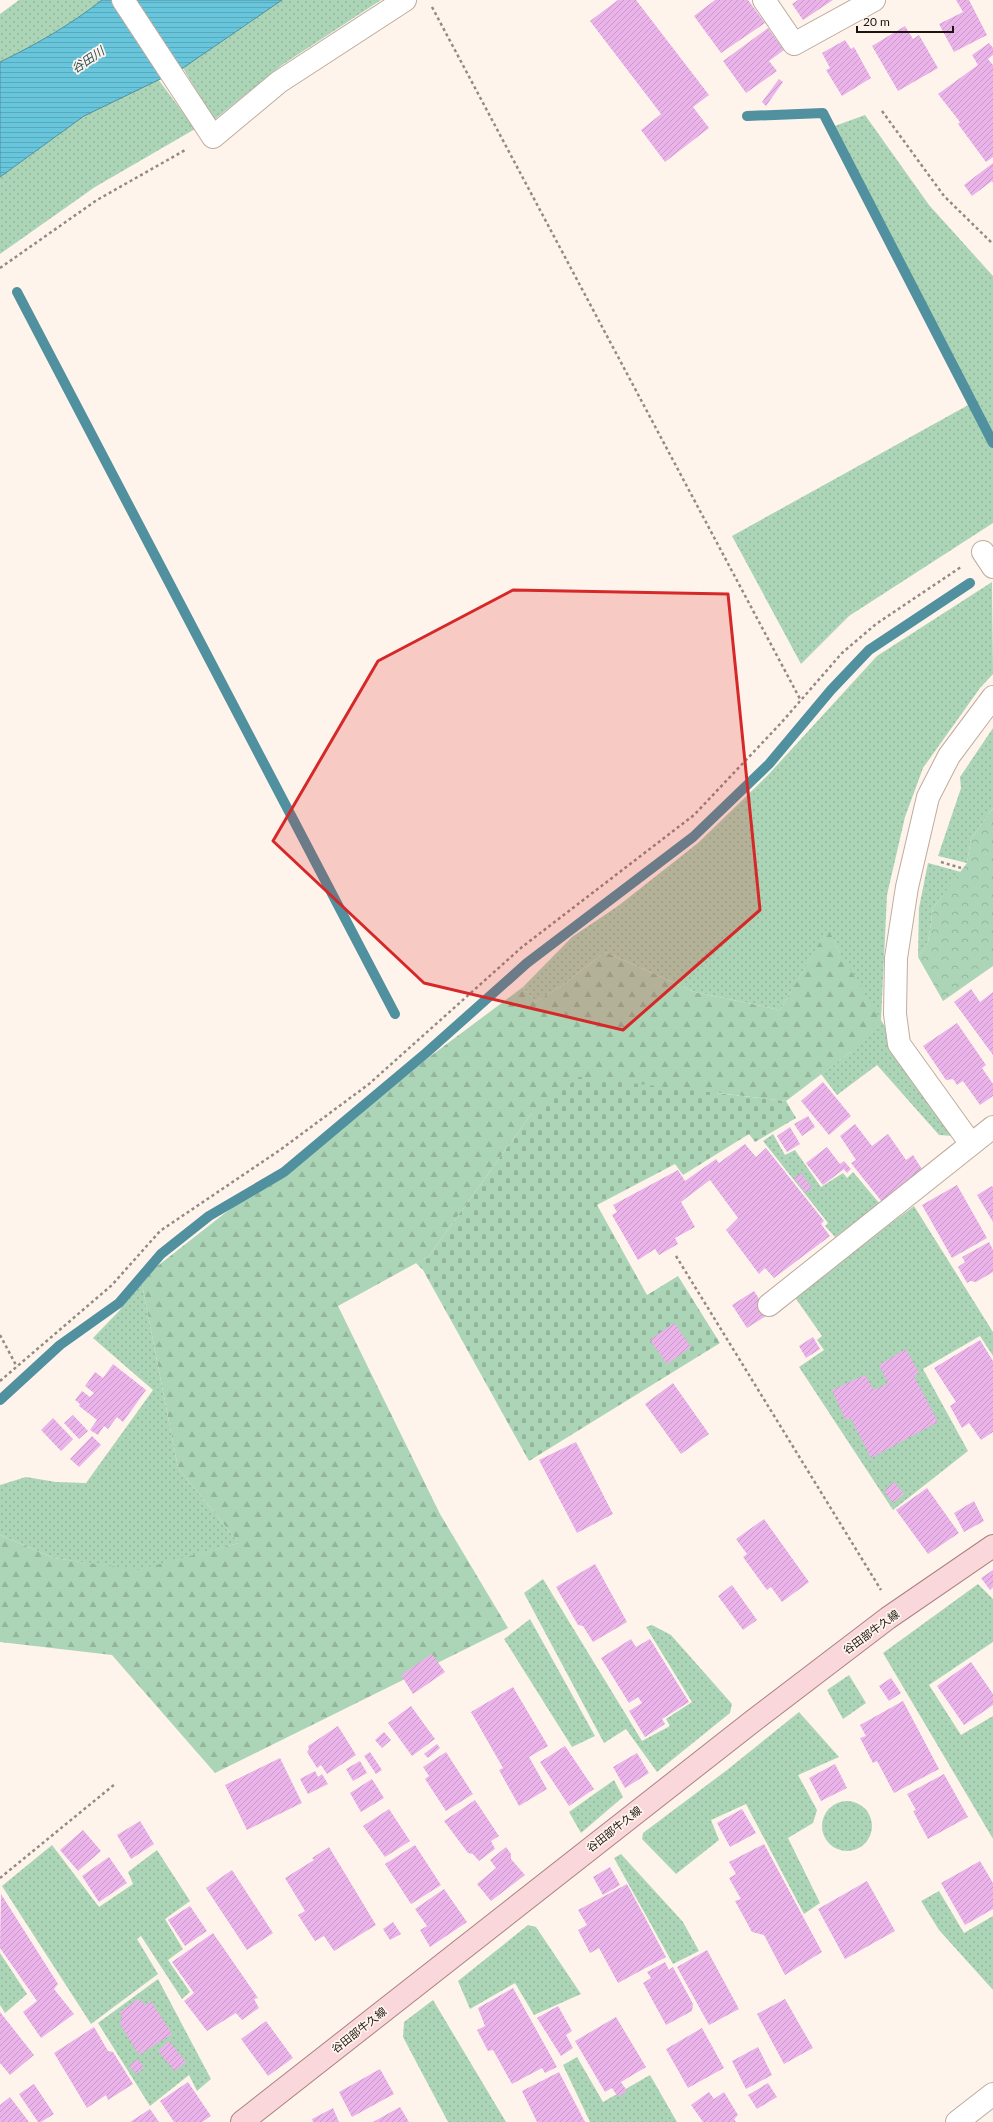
<svg xmlns="http://www.w3.org/2000/svg" width="993" height="2122" viewBox="0 0 993 2122" font-family="Lato,'Noto Sans JP',sans-serif">
<style>
.grass{fill:url(#grass-dots)}
.forest{fill:url(#forest-firs)}
.cemetery{fill:url(#cemetery-stones)}
.park{fill:url(#park-crowns)}
.water{fill:url(#water-rules);stroke:#50909f}
.lines{fill:none;stroke-linecap:round;stroke-linejoin:round}
.stream{stroke:#50909f;stroke-width:10}
.building{fill:url(#building-hatch)}
.minor-casing{stroke:#bdac9e;stroke-width:24}
.major-casing{stroke:#a98283;stroke-width:24}
.path{stroke:#938a83;stroke-width:2.5;stroke-dasharray:3 3;stroke-linecap:butt}
.minor{stroke:#fff;stroke-width:22}
.major{stroke:#fad7da;stroke-width:22}
.marked{fill:#d62828;fill-opacity:0.2;stroke:#d62828;stroke-width:3;stroke-linejoin:round}
.labels{text-anchor:middle;stroke-width:3.5;stroke-linejoin:round;paint-order:stroke}
.street-label{font-size:11px;fill:#1b1510;stroke:#fff4eb}
.water-label{font-size:12px;font-style:italic;fill:#26505a;stroke:#fff4eb}
</style>
<defs>
<pattern id="grass-dots" width="8" height="8" patternUnits="userSpaceOnUse"><rect width="8" height="8" fill="#abd5b6"/><path d="M2 2h.1M6 6h.1" fill="none" stroke="#93b69b" stroke-width="1.8" stroke-linecap="round"/></pattern>
<pattern id="forest-firs" width="22" height="20" patternUnits="userSpaceOnUse"><rect width="22" height="20" fill="#abd5b6"/><path d="M5 1l3.5 6h-7zM16 11l3.5 6h-7z" fill="#93b69b"/></pattern>
<pattern id="cemetery-stones" width="16" height="16" patternUnits="userSpaceOnUse"><rect width="16" height="16" fill="#abd5b6"/><path d="M2 7V4a2 2 0 0 1 4 0v3zM10 15v-3a2 2 0 0 1 4 0v3z" fill="#93b69b"/></pattern>
<pattern id="park-crowns" width="20" height="18" patternUnits="userSpaceOnUse"><rect width="20" height="18" fill="#abd5b6"/><path d="M2 6a3 3 0 1 1 6 0M12 15a3 3 0 1 1 6 0" fill="none" stroke="#93b69b"/></pattern>
<pattern id="water-rules" width="6" height="5" patternUnits="userSpaceOnUse"><rect width="6" height="5" fill="#67c5dc"/><path d="M0 2.5h6" fill="none" stroke="#59a8bc"/></pattern>
<pattern id="building-hatch" width="6" height="6" patternUnits="userSpaceOnUse"><rect width="6" height="6" fill="#eab3e9"/><path d="M-1 1l2-2M0 6l6-6M5 7l2-2" fill="none" stroke="#c899c7"/></pattern>
</defs>
<rect width="100%" height="100%" fill="#fff4eb"/>
<!-- grass -->
<g class="grass">
<path d="M19,0h83c-32,25 -65,44 -102,62v-48z"/>
<polygon points="282,0 381,0 282,65 214,120 183,68"/>
<polygon points="158,79 195,129 95,187 0,254 0,177 84,116"/>
<polygon points="865,115 929,205 993,276 993,523 849,616 801,664 732,536 970,404 832,127"/>
<polygon points="992,582 993,674 980,688 923,768 905,817 887,895 881,1020 954,1136 939,1135 877,1065 837,1095 821,1074 852,1051 840,953 828,929 780,1010 695,992 605,952 563,985 535,1002 523,987 572,937 618,906 698,843 768,775 877,656"/>
<polygon points="993,728 993,808 971,839 967,863 938,856 961,788 960,777"/>
<polygon points="928,863 961,872 933,908 928,943 918,957 919,908"/>
<polygon points="773,1134 785,1155 795,1150 821,1187 843,1173 847,1178 853,1172 880,1204 835,1237 825,1226 828,1223 763,1141"/>
<polygon points="914,1206 993,1332 993,1356 980,1336 923,1369 968,1451 893,1510 799,1367 824,1350 817,1340 822,1336 794,1296"/>
<polygon points="141,1279 178,1468 239,1543 137,1571 54,1558 0,1535 0,1485 26,1477 56,1482 86,1483 153,1390 93,1338 119,1311"/>
<polygon points="543,1579 642,1741 670,1726 666,1719 692,1702 646,1627 652,1625 671,1635 732,1704 730,1713 657,1772 626,1729 604,1743 524,1593"/>
<polygon points="978,1584 993,1599 993,1642 929,1685 961,1735 993,1716 993,1839 883,1653"/>
<polygon points="530,1619 595,1736 572,1747 504,1639"/>
<polygon points="849,1675 866,1703 843,1719 827,1690"/>
<polygon points="799,1712 839,1757 798,1775 817,1810 813,1823 788,1838 820,1903 804,1914 746,1804 711,1820 719,1840 676,1874 642,1839 643,1833 727,1770"/>
<polygon points="614,1780 623,1797 581,1833 569,1812"/>
<circle cx="847" cy="1826" r="25"/>
<polygon points="52,1845 99,1907 133,1884 128,1872 157,1850 190,1901 165,1919 183,1949 168,1960 190,1992 182,1999 141,1936 137,1939 158,1974 91,2024 2,1886"/>
<polygon points="621,1854 683,1922 699,1951 673,1964 614,1858"/>
<polygon points="939,1891 964,1933 993,1916 993,1990 939,1930 921,1901"/>
<polygon points="528,1925 536,1927 581,1994 534,2015 515,1983 470,2009 458,1981"/>
<polygon points="0,1953 27,1994 5,2013 0,2005"/>
<polygon points="158,1979 211,2079 197,2091 189,2075 150,2106 98,2023"/>
<polygon points="433,2000 506,2122 448,2122 403,2037 404,2022"/>
<polygon points="577,2057 603,2102 650,2075 677,2122 590,2122 563,2065"/>
</g>
<!-- forest -->
<polygon class="forest" points="828,928 840,953 881,1020 852,1051 786,1101 718,1093 532,1113 429,1256 338,1306 440,1514 508,1628 215,1773 112,1655 0,1642 0,1535 54,1558 137,1570 239,1543 178,1468 141,1279 313,1144 523,987 535,1002 563,985 605,952 695,992 780,1010"/>
<!-- cemetery -->
<polygon class="cemetery" points="579,1077 786,1101 796,1118 755,1142 749,1134 683,1175 675,1164 597,1205 647,1295 678,1276 720,1343 529,1461 423,1270 416,1263 429,1256 532,1113"/>
<!-- park -->
<polygon class="park" points="993,808 993,966 943,1001 918,957 928,943 933,908 967,863 971,839"/>
<!-- water -->
<path class="water" d="M102,0h180l-99,68 -99,48 -84,61v-115c37,-18 70,-37 102,-62z"/>
<g class="lines">
<!-- stream -->
<g class="stream">
<polyline points="747,116 823,113 993,443"/>
<polyline points="17,292 395,1014"/>
<polyline points="0,1400 60,1345 119,1303 161,1254 209,1216 284,1172 426,1053 527,963 693,837 769,764 831,690 869,650 970,583"/>
</g>
</g>
<!-- building -->
<g class="building">
<polygon points="618,0 636,0 709,95 693,107 709,128 665,162 641,130 661,114 590,21"/>
<polygon points="715,0 748,0 765,23 721,53 694,16"/>
<polygon points="798,0 833,0 803,20 792,4"/>
<polygon points="956,0 969,0 987,35 954,52 939,24 963,12"/>
<polygon points="905,26 913,39 919,35 938,68 898,91 872,46"/>
<polygon points="768,28 784,50 769,61 777,71 746,93 723,61"/>
<polygon points="845,40 851,49 854,47 871,78 842,96 826,70 830,68 822,53"/>
<polygon points="989,43 993,48 993,55 988,59 993,65 993,157 986,162 958,124 960,122 938,94 978,65 972,55"/>
<polygon points="779,79 783,82 766,106 762,102"/>
<polygon points="993,163 993,183 992,181 972,196 964,185"/>
<polygon points="971,989 980,1002 993,992 993,1055 954,1002"/>
<polygon points="957,1023 986,1065 982,1068 993,1084 993,1096 980,1105 963,1081 957,1085 953,1079 946,1080 923,1046"/>
<polygon points="823,1082 851,1116 829,1135 801,1101"/>
<polygon points="808,1116 815,1127 802,1136 794,1124"/>
<polygon points="855,1124 872,1146 888,1134 906,1160 913,1155 923,1171 882,1202 851,1163 856,1160 840,1136"/>
<polygon points="790,1127 800,1144 787,1152 777,1136"/>
<polygon points="745,1144 756,1157 766,1148 824,1221 821,1224 830,1236 774,1278 765,1268 759,1274 726,1230 738,1218 710,1180 681,1202 695,1227 675,1238 678,1244 659,1255 655,1249 638,1260 612,1215 617,1212 613,1205 678,1170 685,1181 716,1159 719,1163"/>
<polygon points="827,1147 840,1164 844,1161 851,1169 847,1173 844,1169 823,1185 806,1163"/>
<polygon points="801,1173 812,1188 806,1193 794,1178"/>
<polygon points="957,1185 987,1238 952,1258 922,1205"/>
<polygon points="992,1186 993,1187 993,1222 977,1195"/>
<polygon points="989,1242 993,1250 993,1272 976,1282 970,1281 967,1283 958,1267 965,1262 962,1257"/>
<polygon points="754,1291 769,1314 747,1328 732,1305"/>
<polygon points="674,1323 691,1347 667,1364 650,1340"/>
<polygon points="813,1337 820,1349 806,1358 799,1346"/>
<polygon points="980,1340 993,1361 993,1432 981,1440 969,1423 962,1428 950,1406 956,1402 934,1368"/>
<polygon points="906,1349 919,1373 914,1376 938,1422 871,1458 851,1419 845,1419 832,1390 865,1375 874,1390 888,1383 879,1365"/>
<polygon points="113,1364 146,1390 123,1422 117,1417 108,1429 104,1426 98,1435 90,1430 97,1420 79,1406 80,1404 75,1400 82,1391 90,1397 94,1393 85,1386 95,1372 103,1378"/>
<polygon points="673,1383 709,1434 681,1454 645,1404"/>
<polygon points="73,1415 88,1431 79,1439 64,1423"/>
<polygon points="53,1418 73,1439 61,1451 41,1430"/>
<polygon points="92,1436 101,1445 79,1467 70,1459"/>
<polygon points="576,1442 613,1514 577,1533 539,1460"/>
<polygon points="894,1482 904,1494 893,1503 884,1491"/>
<polygon points="927,1488 959,1533 928,1554 896,1510"/>
<polygon points="974,1501 984,1521 964,1532 954,1513"/>
<polygon points="764,1519 809,1582 782,1602 771,1587 767,1590 743,1557 747,1554 736,1539"/>
<polygon points="595,1564 627,1622 593,1642 583,1626 578,1625 556,1587"/>
<polygon points="993,1570 993,1587 990,1590 981,1578"/>
<polygon points="732,1585 757,1620 743,1630 718,1596"/>
<polygon points="631,1639 636,1647 650,1639 689,1702 662,1719 665,1724 645,1737 629,1711 642,1703 638,1697 629,1703 601,1658"/>
<polygon points="432,1654 445,1672 413,1694 401,1675"/>
<polygon points="971,1662 993,1694 993,1705 964,1725 937,1686"/>
<polygon points="891,1678 901,1693 889,1701 879,1686"/>
<polygon points="513,1687 548,1746 529,1757 547,1789 519,1806 499,1770 503,1768 471,1712"/>
<polygon points="903,1701 939,1769 894,1793 877,1761 873,1763 860,1738 866,1736 860,1725"/>
<polygon points="411,1706 435,1739 412,1756 388,1723"/>
<polygon points="338,1726 356,1755 327,1774 321,1765 317,1768 307,1752 309,1749 308,1746"/>
<polygon points="384,1732 391,1740 382,1748 375,1740"/>
<polygon points="437,1744 440,1748 428,1758 424,1754"/>
<polygon points="565,1746 594,1789 569,1806 540,1762"/>
<polygon points="370,1752 382,1770 376,1774 364,1756"/>
<polygon points="446,1752 473,1794 446,1811 425,1779 429,1776 423,1767"/>
<polygon points="637,1753 649,1773 625,1788 613,1767"/>
<polygon points="280,1758 302,1803 247,1830 225,1785"/>
<polygon points="360,1761 367,1773 353,1781 346,1769"/>
<polygon points="835,1764 847,1788 821,1801 809,1778"/>
<polygon points="315,1771 318,1777 322,1774 328,1784 308,1794 300,1779"/>
<polygon points="944,1774 968,1817 928,1839 913,1811 916,1810 907,1794"/>
<polygon points="372,1779 384,1798 361,1812 350,1793"/>
<polygon points="475,1800 499,1836 491,1841 495,1849 479,1861 473,1854 468,1853 444,1821"/>
<polygon points="389,1809 410,1841 385,1857 363,1826"/>
<polygon points="742,1809 756,1833 730,1847 717,1823"/>
<polygon points="140,1821 154,1844 131,1859 117,1835"/>
<polygon points="83,1830 101,1851 78,1871 60,1850"/>
<polygon points="764,1844 822,1952 785,1975 764,1935 752,1932 735,1901 741,1899 729,1878 736,1874 729,1862"/>
<polygon points="415,1845 441,1885 411,1904 385,1864"/>
<polygon points="329,1847 376,1925 334,1951 324,1936 315,1941 298,1915 305,1911 285,1878 314,1860 312,1858"/>
<polygon points="506,1847 511,1854 511,1859 525,1875 491,1901 477,1884 496,1868 490,1860"/>
<polygon points="109,1857 127,1883 99,1902 82,1876"/>
<polygon points="980,1861 993,1883 993,1909 965,1925 941,1883"/>
<polygon points="610,1867 620,1885 603,1895 593,1877"/>
<polygon points="232,1870 273,1933 247,1950 206,1888"/>
<polygon points="867,1881 895,1931 845,1959 818,1909"/>
<polygon points="627,1884 666,1957 618,1983 599,1948 590,1953 578,1930 587,1925 578,1910"/>
<polygon points="444,1889 467,1922 430,1947 420,1930 427,1926 415,1909"/>
<polygon points="1,1894 58,1984 54,1989 74,2014 41,2038 23,2012 37,2001 0,1948"/>
<polygon points="190,1906 207,1931 185,1946 168,1920"/>
<polygon points="393,1922 401,1934 390,1940 383,1929"/>
<polygon points="213,1933 258,1998 254,1999 259,2008 242,2020 236,2013 207,2031 184,2001 194,1993 172,1962"/>
<polygon points="707,1950 739,2009 709,2025 677,1967"/>
<polygon points="665,1962 669,1970 673,1967 693,2004 692,2011 666,2025 643,1983 651,1978 647,1972"/>
<polygon points="513,1988 557,2067 545,2073 542,2068 512,2084 493,2050 488,2051 477,2030 485,2026 478,2008"/>
<polygon points="138,1999 146,2005 151,2001 172,2034 139,2055 120,2024 122,2018 120,2012"/>
<polygon points="785,1999 813,2048 784,2064 757,2014"/>
<polygon points="558,2006 572,2031 566,2035 573,2048 561,2056 537,2018"/>
<polygon points="0,2012 34,2055 10,2075 0,2063"/>
<polygon points="616,2017 646,2067 621,2082 627,2091 618,2097 612,2088 605,2092 575,2041"/>
<polygon points="266,2021 293,2058 268,2076 241,2039"/>
<polygon points="94,2027 108,2051 113,2052 133,2084 108,2100 106,2095 87,2108 54,2053"/>
<polygon points="702,2028 724,2068 688,2088 666,2049"/>
<polygon points="169,2041 186,2062 175,2071 158,2051"/>
<polygon points="758,2047 772,2075 746,2089 732,2061"/>
<polygon points="137,2059 144,2067 137,2074 129,2066"/>
<polygon points="380,2069 394,2094 352,2117 339,2092"/>
<polygon points="559,2072 585,2122 537,2122 522,2091"/>
<polygon points="188,2082 211,2116 202,2122 174,2122 160,2101"/>
<polygon points="768,2083 777,2097 757,2109 748,2095"/>
<polygon points="34,2084 54,2114 41,2122 38,2122 19,2094"/>
<polygon points="709,2092 714,2099 724,2092 738,2115 734,2119 736,2122 703,2122 691,2105"/>
<polygon points="10,2097 29,2122 0,2122 0,2105"/>
<polygon points="400,2107 409,2122 373,2122"/>
<polygon points="333,2108 339,2122 313,2122 312,2119"/>
<polygon points="150,2109 159,2122 130,2122"/>
</g>
<g class="lines">
<!-- minor casing -->
<g class="minor-casing">
<g id="minor">
<polyline points="123,0 213,137 279,82 405,0"/>
<polyline points="764,0 794,44 874,0"/>
<polyline points="983,552 993,567"/>
<polyline points="971,1144 899,1044 895,1014 896,958 907,887 928,797 949,756 993,697"/>
<polyline points="769,1305 993,1127"/>
<polyline points="957,2122 993,2094"/>
</g>
</g>
<!-- major casing -->
<g class="major-casing">
<polyline id="major" points="242,2122 753,1721 888,1618 993,1546"/>
</g>
<!-- path -->
<g class="path">
<polyline points="432,7 800,699"/>
<polyline points="882,111 944,196 993,244"/>
<polyline points="0,268 97,200 187,149"/>
<polyline points="941,862 961,868"/>
<polyline points="676,1256 881,1590"/>
<polyline points="0,1335 17,1367"/>
<polyline points="0,1381 112,1285 160,1231 280,1150 369,1084 522,947 694,815 781,723 842,653 876,624 961,567"/>
<polyline points="0,1878 115,1784"/>
</g>
<!-- minor -->
<use href="#minor" class="minor"/>
<!-- major -->
<use href="#major" class="major"/>
</g>
<!-- marked area -->
<path class="marked" d="M513,590l215,4 32,316 -137,120 -199,-47 -151,-142 105,-180z"/>
<g class="labels">
<!-- street labels -->
<g class="street-label">
<text transform="translate(871 1632) rotate(-36)" y="4">谷田部牛久線</text>
<text transform="translate(614 1829) rotate(-38)" y="4">谷田部牛久線</text>
<text transform="translate(359 2030) rotate(-38)" y="4">谷田部牛久線</text>
</g>
<!-- water labels -->
<g class="water-label">
<text transform="translate(88 60) rotate(-34)" y="4">谷田川</text>
</g>
</g>
<!-- scale -->
<path d="M857 26v6h96v-6" fill="none" stroke="#1b1510" stroke-width="2"/>
<text x="863" y="26" font-size="12" fill="#1b1510" stroke="#fff4eb" stroke-width="3" paint-order="stroke">20 m</text>
</svg>
